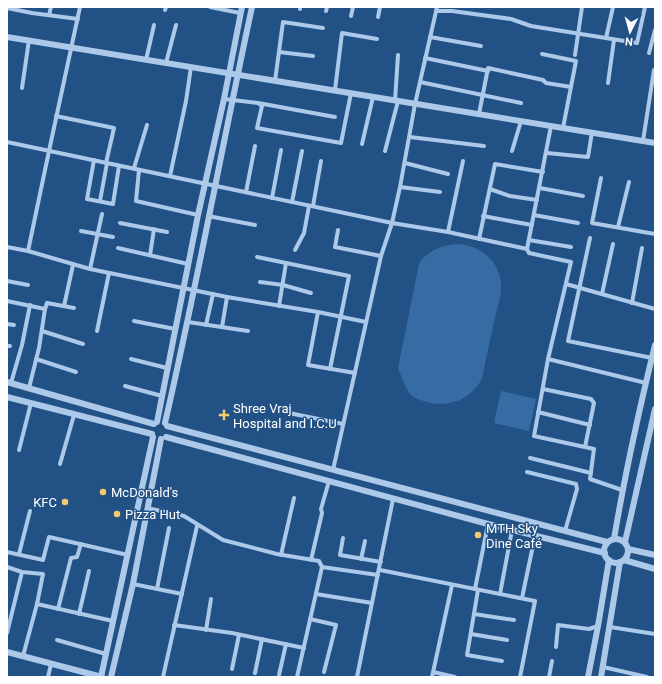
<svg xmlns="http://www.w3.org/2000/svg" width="662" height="684" viewBox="0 0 662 684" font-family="Roboto,sans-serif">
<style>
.garden{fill:#366ba3}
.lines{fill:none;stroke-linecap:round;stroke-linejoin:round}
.minor{stroke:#acc9e9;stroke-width:4}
.tertiary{stroke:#acc9e9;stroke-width:6}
.poi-dot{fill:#f5ca6e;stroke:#225186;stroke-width:1.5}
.labels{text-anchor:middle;stroke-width:3;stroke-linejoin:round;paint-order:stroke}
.poi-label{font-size:13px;fill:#fff;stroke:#225186;text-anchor:start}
</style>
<rect width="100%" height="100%" fill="#225186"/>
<!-- garden -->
<g class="garden">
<path d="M455,244c23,0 44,15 46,40 1,10 -3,22 -6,33 -4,20 -9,41 -13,62 -12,21 -33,29 -56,23 -5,-2 -9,-3 -14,-6 -7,-7 -10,-19 -14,-28l21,-104c6,-12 24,-19 36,-20z"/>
<polygon points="501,391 536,399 529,431 494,423"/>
</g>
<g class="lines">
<!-- minor -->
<g class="minor">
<polyline points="8,7 7,8 32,13 78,19"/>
<polyline points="210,7 240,13"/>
<polyline points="300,9 300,7"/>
<polyline points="165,10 166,7"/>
<polyline points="326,11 327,7"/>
<polyline points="436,11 452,11 511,19 531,26 637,43 645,7"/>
<polyline points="49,15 51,7"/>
<polyline points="351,16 353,7"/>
<polyline points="378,17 380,7"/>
<polyline points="430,37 481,46"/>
<polyline points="606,38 613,7"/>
<polyline points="279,52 313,56"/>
<polyline points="649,53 655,30"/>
<polyline points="542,54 576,61 563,128"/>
<polyline points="575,55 582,7"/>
<polyline points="425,58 488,71"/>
<polyline points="146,60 154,25"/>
<polyline points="166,63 176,25"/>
<polyline points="275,81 283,22 323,28"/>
<polyline points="420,82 521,103"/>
<polyline points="608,83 614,40"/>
<polyline points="22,88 29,40"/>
<polyline points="335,90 342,33 377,39"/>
<polyline points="224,99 258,103 262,106 257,128 341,143 351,93"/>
<polyline points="395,101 398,55"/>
<polyline points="258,103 335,117"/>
<polyline points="479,114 488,68 543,80 546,83 571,87"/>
<polyline points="56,116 114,128 106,163"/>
<polyline points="410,137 484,146"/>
<polyline points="643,141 654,70"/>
<polyline points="7,142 392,223 448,232 527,249 551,126"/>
<polyline points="362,144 373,97"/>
<polyline points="385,151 398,101"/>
<polyline points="512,151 521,121"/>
<polyline points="547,153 588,157 592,132"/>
<polyline points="94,160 87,199 113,204 119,166"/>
<polyline points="405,163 448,174"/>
<polyline points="134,168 147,125"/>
<polyline points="139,170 136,201 198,215"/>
<polyline points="170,176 186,101 191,67"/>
<polyline points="601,178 592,223 655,234"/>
<polyline points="400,187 440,192"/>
<polyline points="540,188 583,196"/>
<polyline points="490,189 510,196 537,200"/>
<polyline points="246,192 255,146"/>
<polyline points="272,198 281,150"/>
<polyline points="100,201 107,163"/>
<polyline points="292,202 302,151"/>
<polyline points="313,206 321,161"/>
<polyline points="534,215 578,223"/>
<polyline points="208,216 255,225"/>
<polyline points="483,216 532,225"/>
<polyline points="120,223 167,232"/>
<polyline points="618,227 629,182"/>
<polyline points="338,230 335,247 381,256"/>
<polyline points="81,231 113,237"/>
<polyline points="448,232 463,161"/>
<polyline points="590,238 568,341 652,358"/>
<polyline points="479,239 495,164 543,172"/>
<polyline points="529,240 571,247"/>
<polyline points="7,247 28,251 90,269 227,297 318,312 366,322"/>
<polyline points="118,248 188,264"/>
<polyline points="527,249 529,253 571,262 548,359 534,436 594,449 590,479 622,490"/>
<polyline points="295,250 304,233 309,206"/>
<polyline points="28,251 49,151 80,7"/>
<polyline points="150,255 154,229"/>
<polyline points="257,257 349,276 330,369"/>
<polyline points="90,269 102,214"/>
<polyline points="7,281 28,285"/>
<polyline points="260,282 283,285 311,293"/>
<polyline points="566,284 655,309"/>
<polyline points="602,294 613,244"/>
<polyline points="7,301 45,309 39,348 29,388"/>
<polyline points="632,303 642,248"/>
<polyline points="64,306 73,265"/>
<polyline points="279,306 286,263"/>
<polyline points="45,309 47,303 74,308"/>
<polyline points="318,312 308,365 355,373"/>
<polyline points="134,321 175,329"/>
<polyline points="188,322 248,331"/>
<polyline points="7,324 14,325"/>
<polyline points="206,325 213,294"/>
<polyline points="222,327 227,297"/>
<polyline points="42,331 83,344"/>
<polyline points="97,331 109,273"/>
<polyline points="7,346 10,346"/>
<polyline points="36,359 76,372"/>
<polyline points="131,359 167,368"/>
<polyline points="548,359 646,383"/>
<polyline points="11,383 22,345 30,305"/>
<polyline points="125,386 162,396"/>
<polyline points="543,389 591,399 594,403 585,447"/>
<polyline points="538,412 590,425"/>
<polyline points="289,413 343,424"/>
<polyline points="19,450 31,403"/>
<polyline points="530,458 591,473"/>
<polyline points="60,464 74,415"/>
<polyline points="333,470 381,256 392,223 400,187 415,104 437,7"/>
<polyline points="527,472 576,484 577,489 565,531"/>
<polyline points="147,508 184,516 223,540 277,554 319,561 322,567 297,677"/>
<polyline points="343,538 340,555 381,562"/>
<polyline points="7,552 43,560 49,537 128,555"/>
<polyline points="19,554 30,511"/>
<polyline points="281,555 294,498"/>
<polyline points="361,559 365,541"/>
<polyline points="311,560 322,513 321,509 329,481"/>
<polyline points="7,567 22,572 43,574 37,604 113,621"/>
<polyline points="322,567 378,575"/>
<polyline points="380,570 535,601 520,677"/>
<polyline points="133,584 182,594"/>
<polyline points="157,589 169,528"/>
<polyline points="475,589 488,524"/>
<polyline points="478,590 467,655 502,661"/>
<polyline points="316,594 372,603"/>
<polyline points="500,594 512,530"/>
<polyline points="522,598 535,536"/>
<polyline points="58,609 71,558 77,557 81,544"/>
<polyline points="79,614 89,571"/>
<polyline points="474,614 514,620"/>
<polyline points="310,619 336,625 324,672"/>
<polyline points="174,625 232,633 304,648"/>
<polyline points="610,627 655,634"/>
<polyline points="206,630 211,599"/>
<polyline points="7,633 22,572"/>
<polyline points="471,634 507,640"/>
<polyline points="57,640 106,654"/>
<polyline points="556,647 558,625 589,629 598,626"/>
<polyline points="23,656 37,604"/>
<polyline points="603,667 647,677"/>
<polyline points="232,669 239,635"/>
<polyline points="433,672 455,677"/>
<polyline points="255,673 262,639"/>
<polyline points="279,675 286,644"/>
<polyline points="48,677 51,664"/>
<polyline points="163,677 197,526"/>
<polyline points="357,677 393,499"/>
<polyline points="432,677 452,585"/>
<polyline points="549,677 552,661"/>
</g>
<!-- tertiary -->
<g class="tertiary">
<polyline points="7,37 655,143"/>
<polyline points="7,382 154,424"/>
<polyline points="7,397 152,434"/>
<polyline points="157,422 198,215 224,99 242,7"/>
<path d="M165,423c32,-138 57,-277 87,-416"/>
<polyline points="167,426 607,542"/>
<polyline points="166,437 488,524 605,553"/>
<path d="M614,539c11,-65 25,-129 41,-194"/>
<circle cx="616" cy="551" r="12"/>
<polyline points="625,542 655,409"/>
<polyline points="628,549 655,555"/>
<polyline points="624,560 655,569"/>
<polyline points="7,652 102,677"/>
<polyline points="101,677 153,437"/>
<polyline points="111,677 133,584 161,439"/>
<polyline points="588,677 598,626 609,560"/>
<polyline points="601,677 620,562"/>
</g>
</g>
<!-- markers -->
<g class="poi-dot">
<path d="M222 409h4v4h4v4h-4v4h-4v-4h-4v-4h4z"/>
<circle cx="103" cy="492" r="4"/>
<circle cx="65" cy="502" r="4"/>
<circle cx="117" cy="514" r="4"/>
<circle cx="478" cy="535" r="4"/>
</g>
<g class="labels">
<!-- poi labels -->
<g class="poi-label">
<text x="233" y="413">Shree Vraj<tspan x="233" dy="15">Hospital and I.C.U</tspan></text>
<text x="111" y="497">McDonald's</text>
<text x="57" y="507" text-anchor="end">KFC</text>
<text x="125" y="519">Pizza Hut</text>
<text x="486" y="533">MTH Sky<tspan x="486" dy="15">Dine Café</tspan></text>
</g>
</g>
<!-- border -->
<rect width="662" height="684" fill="none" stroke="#ffffff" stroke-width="16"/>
<!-- north arrow -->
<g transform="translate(630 32) rotate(186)" stroke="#225186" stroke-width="3" paint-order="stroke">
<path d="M0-3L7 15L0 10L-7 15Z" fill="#ffffff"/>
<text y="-6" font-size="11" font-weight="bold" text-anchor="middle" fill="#ffffff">N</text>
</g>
</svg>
